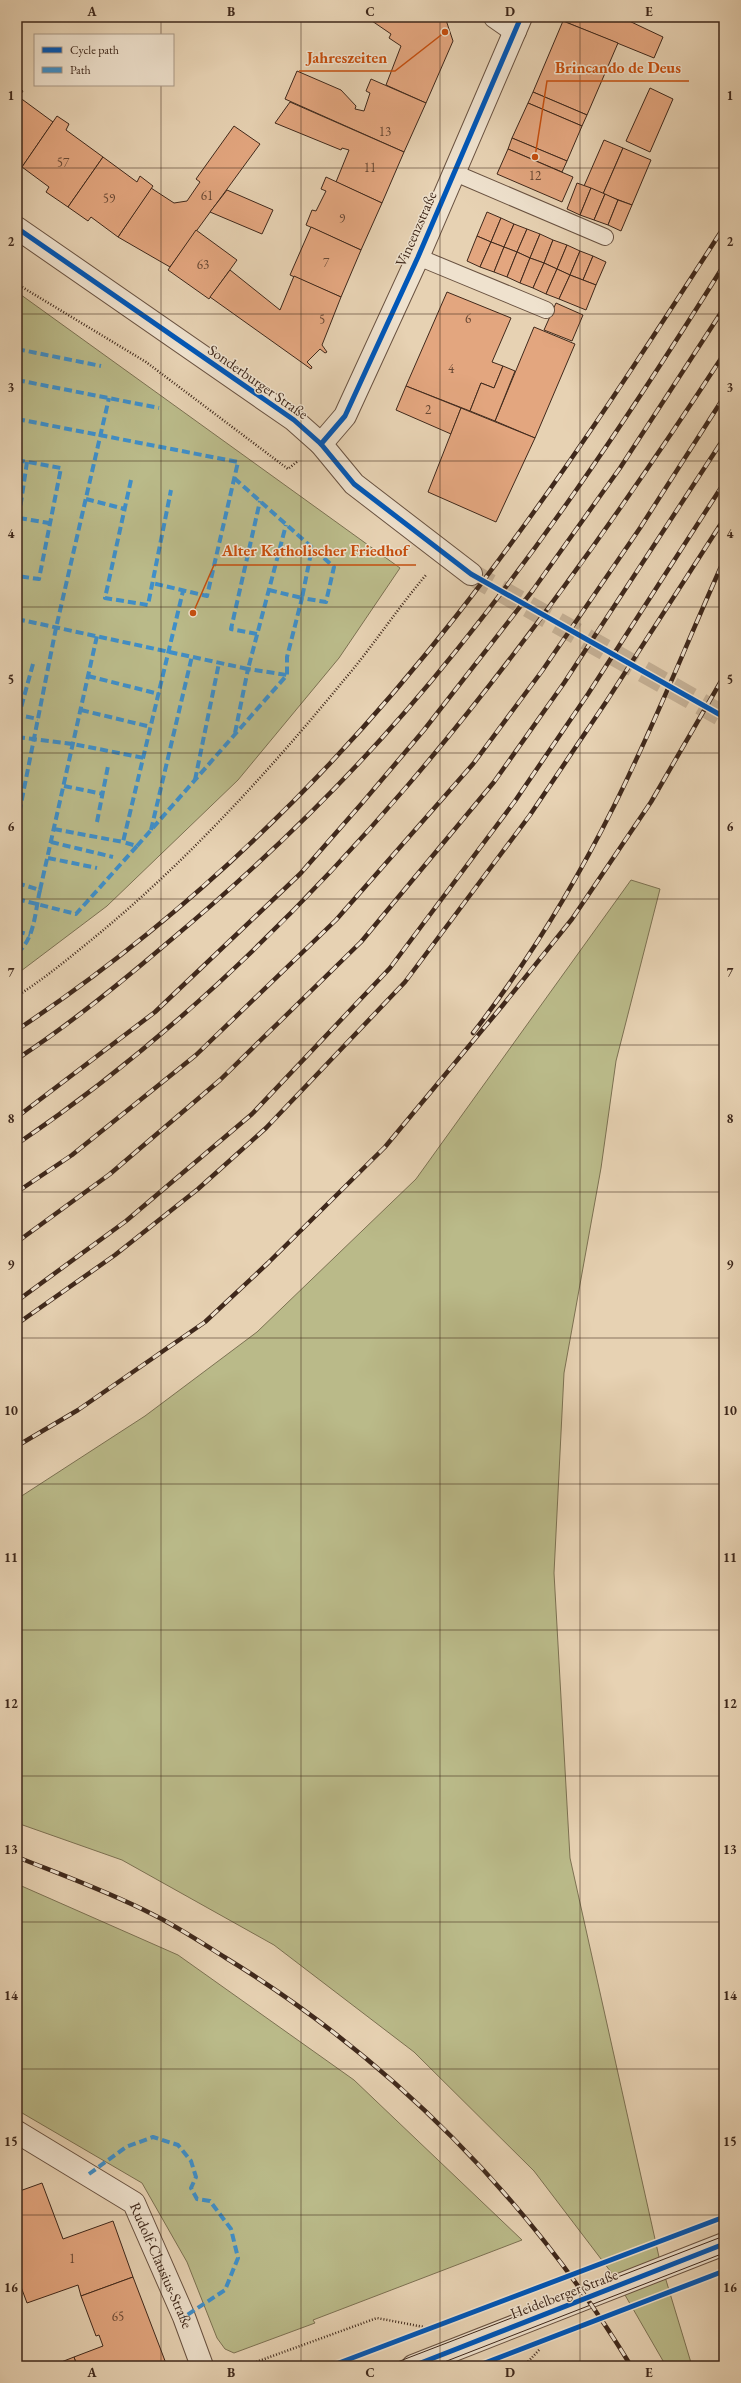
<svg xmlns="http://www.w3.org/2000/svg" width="741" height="2383" viewBox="0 0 741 2383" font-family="'EB Garamond',serif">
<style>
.green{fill:#baba89;stroke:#7c7152}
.building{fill:#e3a67f;stroke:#3f281b}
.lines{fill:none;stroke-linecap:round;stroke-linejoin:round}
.minor-tunnel{stroke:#c5b095;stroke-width:22;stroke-dasharray:22 11;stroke-linecap:butt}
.service-casing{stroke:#695241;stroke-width:18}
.minor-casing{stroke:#695241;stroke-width:24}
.tertiary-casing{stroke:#695241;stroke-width:24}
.path{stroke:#3f281b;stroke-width:2.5;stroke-dasharray:1 2;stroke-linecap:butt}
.service{stroke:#efe2ce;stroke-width:16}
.minor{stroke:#efe2ce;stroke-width:22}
.tertiary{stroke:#efe2ce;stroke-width:22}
.tram{stroke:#3f281b;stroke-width:1}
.rail-casing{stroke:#3f281b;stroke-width:4.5}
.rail{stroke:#efe2ce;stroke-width:3;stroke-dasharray:9;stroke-linecap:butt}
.quiet{stroke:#3f8fc9;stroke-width:4;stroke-dasharray:8 4;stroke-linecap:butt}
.cycleway-casing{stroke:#efe2ce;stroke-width:8}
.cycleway{stroke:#0057b8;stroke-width:5}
.grid{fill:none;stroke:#3f281b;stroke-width:1;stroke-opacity:0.55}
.labels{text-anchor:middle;stroke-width:3;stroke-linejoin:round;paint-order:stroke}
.number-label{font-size:13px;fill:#684834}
.street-label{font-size:15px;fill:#3f281b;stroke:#efe2ce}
.leader{fill:none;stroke:#c64f0f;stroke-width:1.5}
.callout-dot{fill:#c64f0f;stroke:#efe2ce;stroke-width:1.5}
.callout-label{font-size:16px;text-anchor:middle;font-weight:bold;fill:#c64f0f;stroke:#efe2ce;stroke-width:3;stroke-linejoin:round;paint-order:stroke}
.neatline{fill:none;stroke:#3f281b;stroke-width:1.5}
.grid-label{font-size:13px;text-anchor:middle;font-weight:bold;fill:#3f281b}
</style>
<rect width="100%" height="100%" fill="#e7d2b3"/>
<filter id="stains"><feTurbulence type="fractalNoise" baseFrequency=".005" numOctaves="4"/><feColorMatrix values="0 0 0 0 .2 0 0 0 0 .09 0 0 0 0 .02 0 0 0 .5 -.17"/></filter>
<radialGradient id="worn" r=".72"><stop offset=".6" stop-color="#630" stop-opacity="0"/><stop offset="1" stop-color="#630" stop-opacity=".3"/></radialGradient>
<!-- green -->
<g class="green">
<polygon points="17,292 400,568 339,658 238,780 107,906 17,974"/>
<polygon points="631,880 660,889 616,1061 601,1168 564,1373 554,1573 570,1858 659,2257 692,2366 666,2366 614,2276 534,2171 414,2052 274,1945 122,1860 17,1823 17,1499 145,1416 257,1332 416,1179"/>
<polygon points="17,1884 178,1955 354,2080 522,2240 313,2320 315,2323 234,2353 225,2349 217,2338 187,2262 142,2183 17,2110"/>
</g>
<!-- building -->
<g class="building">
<polygon points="374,17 443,17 446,20 453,41 426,103 386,85 401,46 389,38 391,34 372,21"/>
<polygon points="565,17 628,17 627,20 663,37 654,58 563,21"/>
<polygon points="563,21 618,43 587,115 533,92"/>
<polygon points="297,71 341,90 356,106 355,109 364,111 370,93 366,91 371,79 426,103 404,152 285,99"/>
<polygon points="17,87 23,91 19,97 53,122 22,167 17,163"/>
<polygon points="650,88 673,99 650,152 626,141"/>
<polygon points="533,92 587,115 582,126 528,103"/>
<polygon points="290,102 404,152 382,203 336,182 349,150 342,148 341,150 275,123"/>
<polygon points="528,103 582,126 567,161 512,138"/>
<polygon points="57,116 69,124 66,130 103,157 68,207 46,192 49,187 22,167"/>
<polygon points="234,126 260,144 170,267 118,237 151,188 174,203 187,201 200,182 196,179"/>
<polygon points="512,138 567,161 562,172 508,149"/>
<polygon points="604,140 623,148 603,194 584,186"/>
<polygon points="623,148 651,160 632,205 603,194"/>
<polygon points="508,149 573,177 562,202 497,174"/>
<polygon points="103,157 137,182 140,176 153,186 118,237 91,217 88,221 68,207"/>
<polygon points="326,177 382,203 361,250 306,225 312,210 316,211 326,191 321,189"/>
<polygon points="577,183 591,188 580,215 567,209"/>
<polygon points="591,188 605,194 594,220 580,215"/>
<polygon points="227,190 273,210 262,234 210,212"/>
<polygon points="605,194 618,200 608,225 594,220"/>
<polygon points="618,200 632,205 621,231 608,225"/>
<polygon points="487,212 501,218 491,242 477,236"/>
<polygon points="501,218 514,224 504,247 491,242"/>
<polygon points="514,224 527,229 517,252 504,247"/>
<polygon points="311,227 361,250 341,297 290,275"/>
<polygon points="527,229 540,234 530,258 517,252"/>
<polygon points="196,230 237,260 209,299 168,270"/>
<polygon points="540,234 553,240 544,263 530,258"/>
<polygon points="477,236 491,242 480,267 467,261"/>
<polygon points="553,240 567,245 557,269 544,263"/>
<polygon points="491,242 504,247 494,272 480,267"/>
<polygon points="567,245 580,251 570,275 557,269"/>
<polygon points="504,247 517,252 507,277 494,272"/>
<polygon points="580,251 593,256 583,280 570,275"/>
<polygon points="517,252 530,258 520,283 507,277"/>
<polygon points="593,256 606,262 596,285 583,280"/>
<polygon points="530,258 544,263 533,288 520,283"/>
<polygon points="544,263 557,269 546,294 533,288"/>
<polygon points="557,269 570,275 559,299 546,294"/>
<polygon points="230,270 280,310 294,276 341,297 322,345 327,352 325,353 320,349 307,362 312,367 311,369 210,297"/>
<polygon points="570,275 596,285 586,310 559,299"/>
<polygon points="447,292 511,318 492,362 503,366 494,388 481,383 470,411 406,386"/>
<polygon points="556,303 583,315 572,341 544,330"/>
<polygon points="534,327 575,344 535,438 495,421"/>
<polygon points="503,366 515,371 495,421 470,411 481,383 494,388"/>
<polygon points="406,386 461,408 451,434 396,410"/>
<polygon points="461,408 535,438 496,522 428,492"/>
<polygon points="42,2183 63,2239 113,2221 133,2277 81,2296 78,2285 27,2303 17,2276 17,2192"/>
<polygon points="133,2277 167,2366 77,2366 74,2357 103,2346 99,2335 96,2336 81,2296"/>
<polygon points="74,2357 77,2366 51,2366"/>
</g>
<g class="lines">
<!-- minor-tunnel -->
<polyline class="minor-tunnel" points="471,574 724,717"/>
<!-- service casing -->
<g class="service-casing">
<g id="service">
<polyline points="455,173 605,237"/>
<polyline points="418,257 546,310"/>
</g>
</g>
<!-- minor casing -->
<g class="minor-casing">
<g id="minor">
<polyline points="495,17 515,31"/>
<polyline points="17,228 294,420 321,444 354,484 471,574"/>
<polyline points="321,444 345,416 418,257 521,17"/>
<path id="s1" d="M17,2132l117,71 50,114 18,49"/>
</g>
</g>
<!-- tertiary casing -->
<g class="tertiary-casing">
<polyline id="tertiary" points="413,2366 724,2244"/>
</g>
<!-- path -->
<g class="path">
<polyline points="17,284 146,362 288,469 298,461"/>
<path d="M17,996c30,-19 57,-42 84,-64 90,-75 169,-162 243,-252 29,-34 53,-71 82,-105"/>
<polyline points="245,2366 377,2318 429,2328"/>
<polyline points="524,2366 540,2349"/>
</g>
<!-- service -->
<use href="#service" class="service"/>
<!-- minor -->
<use href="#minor" class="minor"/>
<!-- tertiary -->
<use href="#tertiary" class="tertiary"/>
<!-- tram -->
<g class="tram">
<polyline points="387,2366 724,2236"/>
<polyline points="434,2366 724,2253"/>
</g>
<!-- rail casing -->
<g class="rail-casing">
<g id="rail">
<path d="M17,1030c168,-112 316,-256 440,-415 97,-124 182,-256 267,-388"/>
<path d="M473,1033c55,-71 101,-147 141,-227 40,-80 73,-164 110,-246"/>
<path d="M17,1059c52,-34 101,-74 149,-115 85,-71 166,-148 239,-232 120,-139 222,-292 319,-447"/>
<polyline points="17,1117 155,1012 300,874 363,802 424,730 533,590 620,468 724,308"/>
<path d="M17,1144c292,-198 516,-497 707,-790"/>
<polyline points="17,1192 72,1155 196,1055 336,920 473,764 542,671 640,528 724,397"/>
<polyline points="17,1242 110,1174 220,1080 361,942 494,782 564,683 724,438"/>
<polyline points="17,1301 126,1221 252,1114 390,968 515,801 588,694 724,483"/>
<polyline points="17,1324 115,1255 198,1189 266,1128 405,982 530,815 608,699 724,519"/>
<polyline points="17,1446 78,1410 205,1322 268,1263 385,1147 503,1005 572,919 651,802 724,676"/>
<path d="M17,1857c45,18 92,35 135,57 26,13 50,29 74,44 166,102 304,242 405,408"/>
</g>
</g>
<!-- rail -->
<use href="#rail" class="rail"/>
<!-- quiet -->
<g class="quiet">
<polyline points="17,312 17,311"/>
<polyline points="17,349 101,366"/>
<polyline points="17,380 159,408"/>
<polyline points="17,419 238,462 207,596 152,583"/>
<polyline points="17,460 61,468 39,579 17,576"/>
<polyline points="131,480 105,598 148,605 171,490"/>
<polyline points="86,499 125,509"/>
<polyline points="19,518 49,523"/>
<polyline points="17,529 27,462"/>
<polyline points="269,590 302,598 312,548"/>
<polyline points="17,619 248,669 286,525"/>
<polyline points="257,634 231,629 260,501"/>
<polyline points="33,664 19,715 38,719"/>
<polyline points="88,676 159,694"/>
<polyline points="81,710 151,727"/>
<polyline points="235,733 248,669 287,675"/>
<polyline points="17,737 73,744 144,758"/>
<polyline points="195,780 219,663"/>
<polyline points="64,786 103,794"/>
<polyline points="97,822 108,766"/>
<polyline points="17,824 56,628 109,398"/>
<polyline points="54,829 123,842 183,591"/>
<polyline points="151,830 192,656"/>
<polyline points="51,842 113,857"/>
<polyline points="137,846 287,675 287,657 302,598 326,602 334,567 234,478"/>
<polyline points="48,858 97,868"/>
<polyline points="17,883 40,890 97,636"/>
<polyline points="17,899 76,914 137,846 123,842"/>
<polyline points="17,931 30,935"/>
<path d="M17,953c18,-14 18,-42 23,-63"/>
<polyline points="89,2174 126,2147 153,2137 178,2145 191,2161 196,2177 191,2188 197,2199 210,2201 231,2229 238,2258 225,2290 184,2317"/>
</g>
<!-- cycleway casing -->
<g class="cycleway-casing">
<g id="cycleway">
<polyline points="17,228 294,420 321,444 354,484 471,574 724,717"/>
<polyline points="321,444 345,416 418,257 521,17"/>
<polyline points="331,2366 724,2217"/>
<polyline points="413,2366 724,2244"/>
<polyline points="477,2366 724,2271"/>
</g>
</g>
<!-- cycleway -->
<use href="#cycleway" class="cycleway"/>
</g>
<!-- grid -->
<path class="grid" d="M161,17v18M301,17v2349M440,17v2349M580,17v2349M161,85v2281M17,168h707M17,314h707M17,461h707M17,607h707M17,753h707M17,899h707M17,1045h707M17,1192h707M17,1338h707M17,1484h707M17,1630h707M17,1776h707M17,1922h707M17,2069h707M17,2215h707"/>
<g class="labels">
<!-- number labels -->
<g class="number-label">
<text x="385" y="136">13</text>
<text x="63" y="167">57</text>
<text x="370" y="172">11</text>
<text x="535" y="180">12</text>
<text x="207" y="200">61</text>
<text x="109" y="203">59</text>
<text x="342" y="223">9</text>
<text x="326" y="267">7</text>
<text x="203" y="269">63</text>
<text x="468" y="323">6</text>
<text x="322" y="324">5</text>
<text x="451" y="373">4</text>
<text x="428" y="414">2</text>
<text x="72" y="2263">1</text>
<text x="118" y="2321">65</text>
</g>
<!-- street labels -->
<g class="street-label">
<text transform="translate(416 229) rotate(-66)" y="5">Vincenzstraße</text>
<text transform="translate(258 382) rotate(35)" y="5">Sonderburger Straße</text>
<text dy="5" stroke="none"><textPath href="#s1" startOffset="205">Rudolf-Clausius-Straße</textPath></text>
<text transform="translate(564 2294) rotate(-21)" y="5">Heidelberger Straße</text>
</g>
</g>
<!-- callouts -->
<path class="leader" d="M445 32L395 71H299M535 157L547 81H689M193 613L214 565H416"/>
<g class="callout-dot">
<circle cx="445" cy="32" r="4"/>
<circle cx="535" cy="157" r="4"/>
<circle cx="193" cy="613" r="4"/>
</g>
<g class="callout-label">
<text x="347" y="63">Jahreszeiten</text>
<text x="618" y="73">Brincando de Deus</text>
<text x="315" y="556">Alter Katholischer Friedhof</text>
</g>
<!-- margin -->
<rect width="741" height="2383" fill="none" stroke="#e7d2b3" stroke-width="44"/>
<!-- legend -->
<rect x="34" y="34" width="140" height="52" fill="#efe2ce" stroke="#a99886"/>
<rect x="42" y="47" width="20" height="6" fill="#0057b8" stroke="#a99886"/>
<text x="70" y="54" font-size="12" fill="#3f281b">Cycle path</text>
<rect x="42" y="67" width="20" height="6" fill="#3f8fc9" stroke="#a99886"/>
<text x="70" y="74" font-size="12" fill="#3f281b">Path</text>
<rect x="22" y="22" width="697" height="2339" class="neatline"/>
<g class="grid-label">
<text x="92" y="16">A</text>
<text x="231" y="16">B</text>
<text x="370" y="16">C</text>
<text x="510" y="16">D</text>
<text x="649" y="16">E</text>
<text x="11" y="100">1</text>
<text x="730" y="100">1</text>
<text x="11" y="246">2</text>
<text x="730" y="246">2</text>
<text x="11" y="392">3</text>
<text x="730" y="392">3</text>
<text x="11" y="538">4</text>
<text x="730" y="538">4</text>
<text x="11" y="684">5</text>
<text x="730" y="684">5</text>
<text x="11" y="831">6</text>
<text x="730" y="831">6</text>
<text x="11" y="977">7</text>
<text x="730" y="977">7</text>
<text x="11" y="1123">8</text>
<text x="730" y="1123">8</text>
<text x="11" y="1269">9</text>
<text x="730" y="1269">9</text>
<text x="11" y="1415">10</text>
<text x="730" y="1415">10</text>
<text x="11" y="1562">11</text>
<text x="730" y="1562">11</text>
<text x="11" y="1708">12</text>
<text x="730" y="1708">12</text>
<text x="11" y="1854">13</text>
<text x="730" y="1854">13</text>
<text x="11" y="2000">14</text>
<text x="730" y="2000">14</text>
<text x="11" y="2146">15</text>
<text x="730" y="2146">15</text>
<text x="11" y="2292">16</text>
<text x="730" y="2292">16</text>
<text x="92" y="2377">A</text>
<text x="231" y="2377">B</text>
<text x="370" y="2377">C</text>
<text x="510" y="2377">D</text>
<text x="649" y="2377">E</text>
</g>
<rect width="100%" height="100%" filter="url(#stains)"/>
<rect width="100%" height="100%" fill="url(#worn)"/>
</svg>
